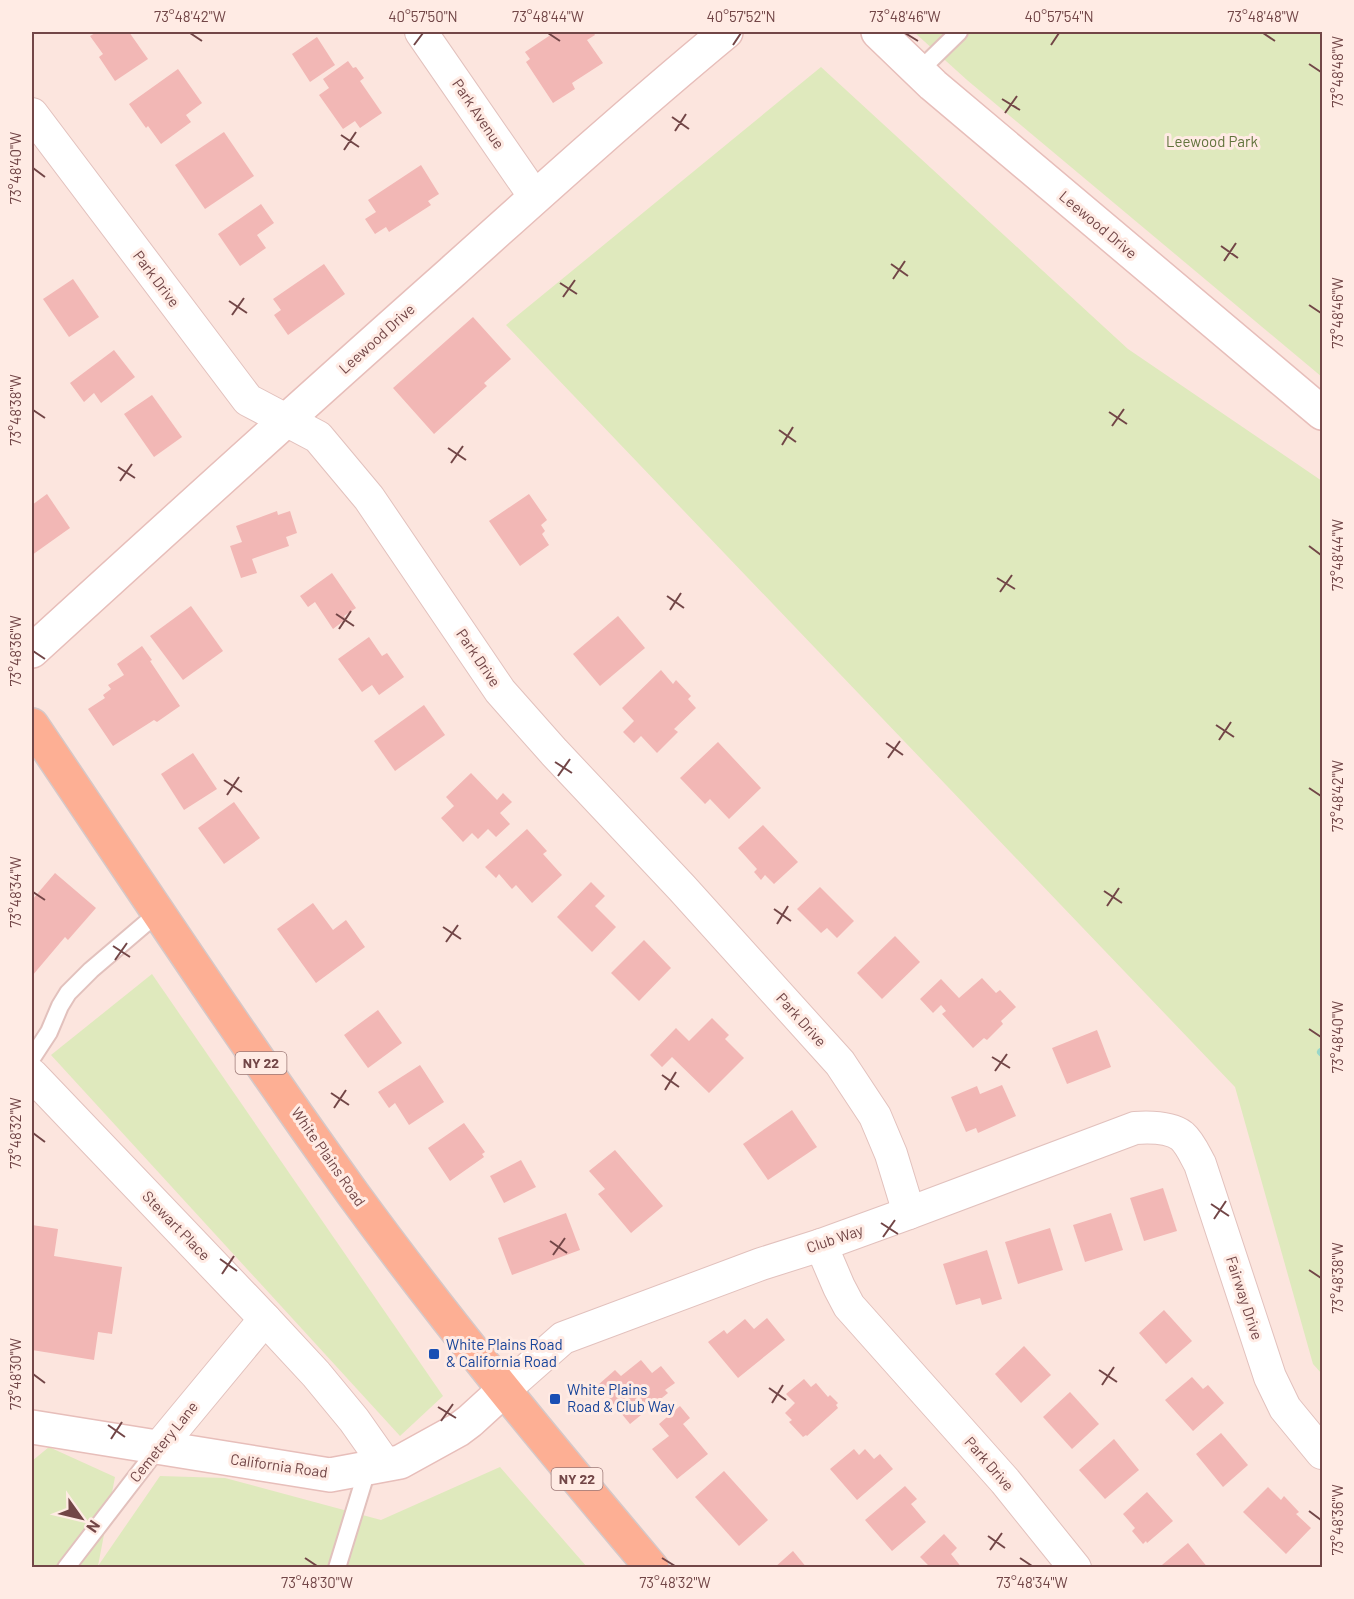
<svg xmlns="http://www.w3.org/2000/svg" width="1354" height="1599" viewBox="0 0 1354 1599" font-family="Barlow,sans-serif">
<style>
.green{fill:#dfe9bd}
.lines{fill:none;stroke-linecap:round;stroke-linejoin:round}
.stream{stroke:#99d7ca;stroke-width:8}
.building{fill:#f2b7b5}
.lane-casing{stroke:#e2c1bd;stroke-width:20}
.street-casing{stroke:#e2c1bd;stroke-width:34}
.secondary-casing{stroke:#e7beba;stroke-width:36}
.primary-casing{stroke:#d5c8c8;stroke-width:36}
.lane{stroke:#fff;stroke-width:16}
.street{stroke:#fff;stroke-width:32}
.secondary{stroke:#fff;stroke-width:33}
.primary{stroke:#fdaf94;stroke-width:33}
.ticks{fill:none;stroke:#724647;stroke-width:2}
.transit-dot{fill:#1a4fb4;stroke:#ffebe4;stroke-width:2}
.labels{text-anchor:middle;stroke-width:6;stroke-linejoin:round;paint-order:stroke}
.shield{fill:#ffebe4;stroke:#9c7876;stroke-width:1.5}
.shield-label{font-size:14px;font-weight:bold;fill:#724647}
.street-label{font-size:15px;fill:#724647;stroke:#ffebe4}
.park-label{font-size:15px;fill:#61733c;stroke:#ffebe4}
.transit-label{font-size:15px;fill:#164399;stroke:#ffebe4;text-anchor:start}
.neatline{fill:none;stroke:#724647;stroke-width:2}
.ticks-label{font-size:15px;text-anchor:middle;fill:#724647}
</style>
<rect width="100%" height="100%" fill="#fce5de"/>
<!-- green -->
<g class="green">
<polygon points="914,32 1322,32 1322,377 967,80"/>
<polygon points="821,67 1128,349 1322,481 1322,1374 1313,1364 1235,1087 506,325"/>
<polygon points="152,974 443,1396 400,1436 51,1055"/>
<polygon points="49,1447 115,1477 98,1566 160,1476 225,1478 381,1520 500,1467 587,1567 32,1568 32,1461"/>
</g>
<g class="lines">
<!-- stream -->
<polyline class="stream" points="1321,1052 1322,1053"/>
</g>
<!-- building -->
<g class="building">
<polygon points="97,32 129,32 148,59 115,81 99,57 103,54 90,36"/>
<polygon points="555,32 593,32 595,35 587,40 603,63 572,83 575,89 553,103 526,62 530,59 525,52"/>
<polygon points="317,37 335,65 310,82 292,54"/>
<polygon points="348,61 353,68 356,67 364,78 360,81 382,113 360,128 355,121 343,129 319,95 329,88 323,79"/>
<polygon points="178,69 202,103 186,115 191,122 161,144 148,126 146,128 129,104"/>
<polygon points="224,132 254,176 205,209 175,165"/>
<polygon points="421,165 439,194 428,201 431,205 389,232 386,227 375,234 365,219 376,212 368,200"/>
<polygon points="261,204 274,223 257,235 266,248 240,266 218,234"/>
<polygon points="324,264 345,294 288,335 274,315 281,310 273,299"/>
<polygon points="73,279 99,317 69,337 43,299"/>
<polygon points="473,317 511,359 484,383 487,386 434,434 393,388"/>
<polygon points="114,350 135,377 101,403 94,393 84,402 70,383"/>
<polygon points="152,395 182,437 154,457 124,414"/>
<polygon points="47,494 70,528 32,555 32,505"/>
<polygon points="529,494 547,520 541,525 545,531 542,534 549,545 520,566 489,521"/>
<polygon points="277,511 278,515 290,511 297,533 286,537 289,546 252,559 257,573 241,578 230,546 242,542 236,526"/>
<polygon points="332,573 356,608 344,616 346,619 333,629 315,602 308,607 300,596"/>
<polygon points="191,606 223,651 183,680 150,636"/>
<polygon points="618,616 645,648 600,686 573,654"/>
<polygon points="369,637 382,656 387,653 404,677 379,695 372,685 362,692 338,659"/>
<polygon points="142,646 152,660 150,661 180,706 157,722 154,720 113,746 88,709 105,698 103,695 111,689 108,685 124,675 117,664"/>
<polygon points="661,670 673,684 676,680 691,696 688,699 696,708 674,729 678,732 657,753 641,736 634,743 623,732 634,721 622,708"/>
<polygon points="424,705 445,735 395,771 374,741"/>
<polygon points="718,742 761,788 729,819 710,799 705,804 680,778"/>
<polygon points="193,753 217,789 184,810 161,774"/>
<polygon points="471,773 497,800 503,793 512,802 500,813 510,824 496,837 488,829 478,839 472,833 463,842 441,818 454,806 446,797"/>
<polygon points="234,802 260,838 224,864 198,828"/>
<polygon points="763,825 798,862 774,884 765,875 761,880 754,872 757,869 738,848"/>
<polygon points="527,829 547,851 543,854 562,875 532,903 516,885 512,889 499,874 496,878 485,867"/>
<polygon points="55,873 96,908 68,940 65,937 32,976 32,900"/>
<polygon points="591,882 605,896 595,906 616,927 592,952 557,917"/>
<polygon points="820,887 854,921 837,938 827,928 821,933 797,909"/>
<polygon points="313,903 333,930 346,920 365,947 316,983 277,929"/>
<polygon points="895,936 920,962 882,999 857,973"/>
<polygon points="644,940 671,968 639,1001 611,973"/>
<polygon points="982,978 996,993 1000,990 1016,1007 1001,1021 1003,1024 987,1040 984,1038 973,1048 942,1014 946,1011 941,1005 933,1013 920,999 941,979 959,998"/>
<polygon points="378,1010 402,1043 368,1068 344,1035"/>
<polygon points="712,1018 729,1035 725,1039 744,1058 709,1093 672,1057 662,1067 650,1055 676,1028 689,1041"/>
<polygon points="1097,1030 1111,1067 1067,1084 1052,1048"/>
<polygon points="420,1065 444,1102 409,1125 395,1103 389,1108 378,1092"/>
<polygon points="1002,1085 1016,1116 978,1133 976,1128 966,1132 951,1097 977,1086 980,1094"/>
<polygon points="792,1110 817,1147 768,1180 743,1144"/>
<polygon points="464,1123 485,1152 482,1154 484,1157 450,1181 428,1148"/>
<polygon points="615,1150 663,1206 631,1233 598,1194 605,1189 589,1171"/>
<polygon points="521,1160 536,1187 504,1203 490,1176"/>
<polygon points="1163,1188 1177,1231 1144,1241 1130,1198"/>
<polygon points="566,1213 580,1250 512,1275 498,1238"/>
<polygon points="1111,1213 1123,1250 1085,1262 1073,1225"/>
<polygon points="32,1225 58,1229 54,1256 122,1267 112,1334 98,1332 94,1360 32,1350"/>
<polygon points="1050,1228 1063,1270 1018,1284 1005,1242"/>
<polygon points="987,1250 1002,1299 982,1305 980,1298 956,1305 943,1264"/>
<polygon points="1164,1310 1192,1341 1166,1364 1139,1333"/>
<polygon points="767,1318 785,1340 738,1378 708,1342 724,1330 727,1334 745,1319 754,1329"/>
<polygon points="1024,1346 1051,1375 1021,1403 995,1374"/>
<polygon points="641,1360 652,1373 661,1366 675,1383 665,1390 668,1393 630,1424 598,1385 615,1370 621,1376"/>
<polygon points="1192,1377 1203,1389 1208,1385 1224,1403 1193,1431 1165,1400"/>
<polygon points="804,1379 811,1387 816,1383 828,1397 830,1395 838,1403 836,1405 838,1408 807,1436 806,1435 803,1437 789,1422 792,1420 785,1413 795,1403 786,1394"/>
<polygon points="1070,1392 1099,1424 1072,1449 1043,1417"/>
<polygon points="680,1406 690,1418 683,1424 708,1454 677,1479 652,1449 669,1436 659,1424"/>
<polygon points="1221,1433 1248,1465 1223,1487 1196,1454"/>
<polygon points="1114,1439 1139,1470 1105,1499 1079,1470"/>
<polygon points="854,1449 859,1455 865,1449 874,1459 880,1454 893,1469 857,1500 830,1469"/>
<polygon points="724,1471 768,1520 739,1546 695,1497"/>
<polygon points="905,1486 917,1499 911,1504 926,1522 892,1551 865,1520"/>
<polygon points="1268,1487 1281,1500 1284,1496 1299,1512 1296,1514 1311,1528 1286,1554 1243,1512"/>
<polygon points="1147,1492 1173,1521 1147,1543 1146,1541 1143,1544 1132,1531 1135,1528 1123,1514"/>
<polygon points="944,1534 957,1548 951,1554 962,1568 931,1568 920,1557"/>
<polygon points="1188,1543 1208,1568 1164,1568 1162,1565"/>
<polygon points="793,1551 807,1568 774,1568"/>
</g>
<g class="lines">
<!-- lane casing -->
<g class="lane-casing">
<g id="lane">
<polyline points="919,71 959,32"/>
<polyline points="32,1058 49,1032 60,1006 68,993 91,970 159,912"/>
<polyline points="66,1568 159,1447"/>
<polyline points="337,1568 368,1467"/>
</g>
</g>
<!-- street casing -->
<g class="street-casing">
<g id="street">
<polyline points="421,32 535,197"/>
<polyline points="32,114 248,400 318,437 369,498 500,691 554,752 682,888 840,1063 875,1116 891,1154 909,1213"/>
<polyline points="32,1075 265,1319 316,1374 354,1420 385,1464"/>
<polyline points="821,1245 839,1287 849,1306 1005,1481 1075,1568"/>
<path d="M504,1390l59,-52 198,-74 60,-19 88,-32 226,-85c15,-1 35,-1 47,8 8,7 13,19 18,28l70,213 15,31 37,45"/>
<polyline points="159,1447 265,1319"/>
</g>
</g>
<!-- secondary casing -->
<g class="secondary-casing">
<g id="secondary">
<polyline points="878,32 933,85 1322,413"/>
<path d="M32,651c139,-127 279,-254 420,-379 90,-81 181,-163 274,-240"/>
<polyline points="32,1427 330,1475 400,1462 458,1430 470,1421 504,1390"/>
</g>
</g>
<!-- primary casing -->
<g class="primary-casing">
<path id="primary" d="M32,725c106,157 210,315 321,469 94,129 196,252 299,374"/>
</g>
<!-- lane -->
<use href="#lane" class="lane"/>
<!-- street -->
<use href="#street" class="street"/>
<!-- secondary -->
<use href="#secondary" class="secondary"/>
<!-- primary -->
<use href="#primary" class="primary"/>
</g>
<!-- ticks -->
<path class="ticks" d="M190,33l12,8M548,33l12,8M905,33l13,8M1263,33l12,8M414,45l9,-12M733,45l8,-12M1051,45l8,-12M1309,64l12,8M1002,99l18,11M1005,113l12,-17M672,117l17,12M675,131l11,-17M341,135l18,12M344,150l12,-18M33,168l12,9M1221,246l17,12M1224,261l12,-18M891,264l17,12M893,279l12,-18M560,283l17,11M563,297l12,-17M229,301l18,12M1309,305l12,8M232,315l12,-17M33,410l12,8M1109,412l18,12M1112,426l12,-17M779,430l17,12M782,445l11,-18M448,448l18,12M451,463l12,-17M118,467l17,11M120,481l12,-17M1309,546l12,9M997,578l18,11M1000,592l12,-17M667,596l17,12M670,610l11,-17M336,614l18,12M339,629l12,-18M33,651l12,8M1216,725l18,12M1219,740l12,-18M886,743l17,12M888,758l12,-17M555,762l17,11M558,776l12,-17M224,780l18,12M1309,788l12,8M227,795l12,-18M1104,891l18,12M33,892l12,8M1107,906l12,-18M774,909l17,12M777,924l11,-18M443,927l18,12M446,942l12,-17M113,946l17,11M115,960l12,-17M1309,1029l12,8M992,1057l18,11M995,1071l12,-17M662,1075l17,12M665,1090l11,-18M331,1093l18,12M334,1108l12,-18M33,1133l12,9M1211,1204l18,12M1214,1219l12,-18M881,1223l17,11M883,1237l12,-17M550,1241l17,12M553,1255l12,-17M220,1259l17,12M1309,1270l12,8M222,1274l12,-18M1099,1370l18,12M33,1374l12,9M1102,1385l12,-18M769,1388l17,12M772,1403l11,-18M438,1407l18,11M441,1421l12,-17M108,1425l17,12M111,1439l11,-17M1309,1511l12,9M988,1536l17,12M990,1550l12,-17M305,1558l12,8M662,1558l13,8M1020,1558l12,8"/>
<!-- markers -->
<g class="transit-dot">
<rect x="428" y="1348" width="12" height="12" rx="3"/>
<rect x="549" y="1393" width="12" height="12" rx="3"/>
</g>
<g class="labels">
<!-- shield labels -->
<g class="shield">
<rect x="235.5" y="1052" width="51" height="22" rx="4.5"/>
<rect x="551.5" y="1468" width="51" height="22" rx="4.5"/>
</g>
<g class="shield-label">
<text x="261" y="1068">NY 22</text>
<text x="577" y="1484">NY 22</text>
</g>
<!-- street labels -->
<g class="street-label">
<text transform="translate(478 114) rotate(56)" y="5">Park Avenue</text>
<text transform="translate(1098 225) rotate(40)" y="5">Leewood Drive</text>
<text transform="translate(156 279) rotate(53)" y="5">Park Drive</text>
<text transform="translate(377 339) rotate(-42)" y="5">Leewood Drive</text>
<text transform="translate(478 658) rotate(56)" y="5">Park Drive</text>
<text transform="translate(801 1020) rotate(48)" y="5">Park Drive</text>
<text transform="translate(328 1157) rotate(55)" y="5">White Plains Road</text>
<text transform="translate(176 1226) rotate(46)" y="5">Stewart Place</text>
<text transform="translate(835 1239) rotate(-19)" y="5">Club Way</text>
<text transform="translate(1244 1298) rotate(72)" y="5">Fairway Drive</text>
<text transform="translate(164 1442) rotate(-51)" y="5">Cemetery Lane</text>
<text transform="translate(989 1464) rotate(49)" y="5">Park Drive</text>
<text transform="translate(279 1466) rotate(8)" y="5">California Road</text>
</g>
<!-- park labels -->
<g class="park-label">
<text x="1212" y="147">Leewood Park</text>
</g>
<!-- transit labels -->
<g class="transit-label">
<text x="446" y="1350">White Plains Road<tspan x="446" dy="17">&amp; California Road</tspan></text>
<text x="567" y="1395">White Plains<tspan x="567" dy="17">Road &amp; Club Way</tspan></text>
</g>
</g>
<!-- border -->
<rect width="1354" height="1599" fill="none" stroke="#ffebe4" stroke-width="66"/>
<!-- north arrow -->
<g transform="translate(81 1518) rotate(124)" stroke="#ffebe4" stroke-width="4.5" paint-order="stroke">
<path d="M0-4.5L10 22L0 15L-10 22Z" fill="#724647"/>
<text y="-9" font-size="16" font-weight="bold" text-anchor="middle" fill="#724647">N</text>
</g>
<rect x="33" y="33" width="1288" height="1533" class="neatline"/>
<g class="ticks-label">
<text x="190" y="22">73°48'42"W</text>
<text x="423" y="22">40°57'50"N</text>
<text x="548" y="22">73°48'44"W</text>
<text x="741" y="22">40°57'52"N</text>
<text x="905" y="22">73°48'46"W</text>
<text x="1059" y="22">40°57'54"N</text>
<text x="1263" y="22">73°48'48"W</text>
<text transform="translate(1338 72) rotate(-90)" y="5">73°48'48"W</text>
<text transform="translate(16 168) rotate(-90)" y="5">73°48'40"W</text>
<text transform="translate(1338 313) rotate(-90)" y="5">73°48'46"W</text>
<text transform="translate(16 410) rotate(-90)" y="5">73°48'38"W</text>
<text transform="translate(1338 555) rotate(-90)" y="5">73°48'44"W</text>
<text transform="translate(16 651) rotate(-90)" y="5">73°48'36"W</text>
<text transform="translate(1338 796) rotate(-90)" y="5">73°48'42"W</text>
<text transform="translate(16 892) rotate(-90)" y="5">73°48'34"W</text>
<text transform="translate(1338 1037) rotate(-90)" y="5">73°48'40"W</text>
<text transform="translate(16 1133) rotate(-90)" y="5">73°48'32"W</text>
<text transform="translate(1338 1278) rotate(-90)" y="5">73°48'38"W</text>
<text transform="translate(16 1374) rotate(-90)" y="5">73°48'30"W</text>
<text transform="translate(1338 1520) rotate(-90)" y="5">73°48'36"W</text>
<text x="317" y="1588">73°48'30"W</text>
<text x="675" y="1588">73°48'32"W</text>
<text x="1032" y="1588">73°48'34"W</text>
</g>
</svg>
